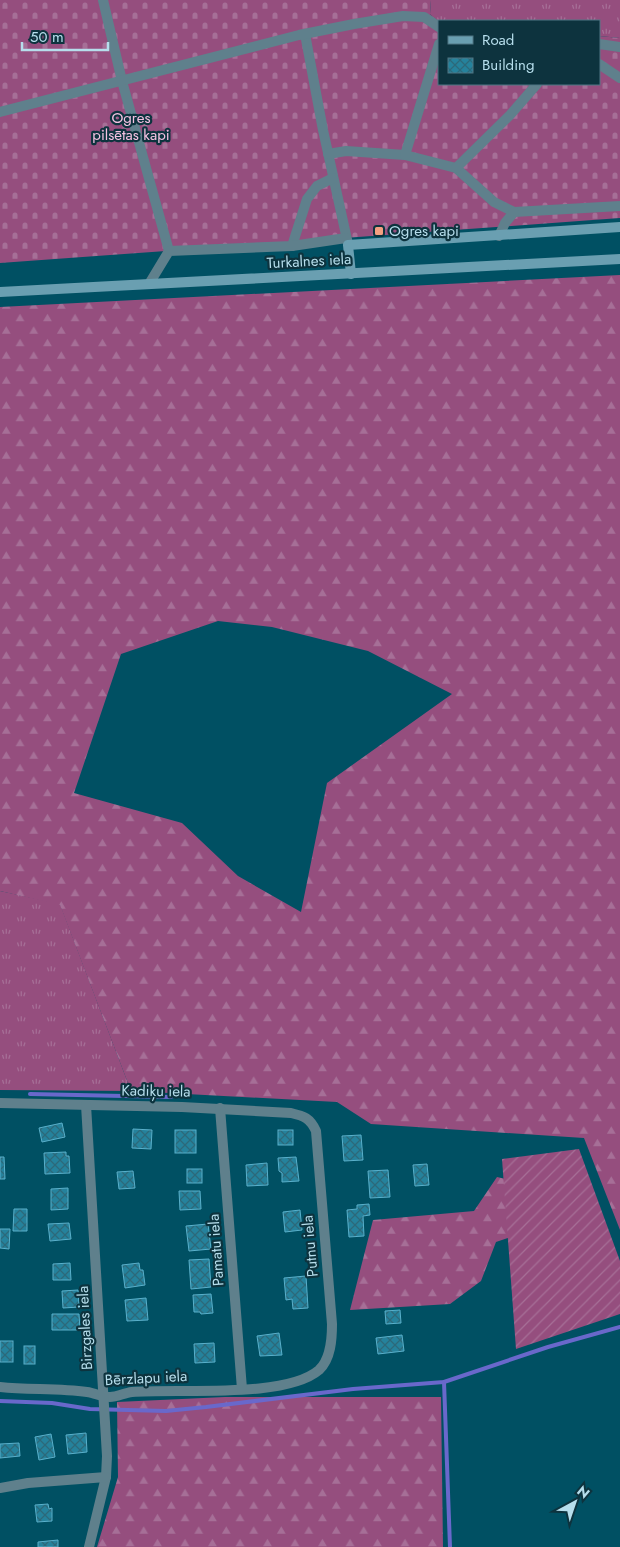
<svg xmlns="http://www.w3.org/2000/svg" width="620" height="1547" viewBox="0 0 620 1547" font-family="Jost,sans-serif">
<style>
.grass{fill:url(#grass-tufts)}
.forest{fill:url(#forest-firs);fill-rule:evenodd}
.cemetery{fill:url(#cemetery-stones)}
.garden{fill:url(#garden-furrows)}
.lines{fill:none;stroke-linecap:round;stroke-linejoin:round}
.stream{stroke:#6968cb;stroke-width:4}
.building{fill:url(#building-cross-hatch);stroke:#5ab0cb}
.street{stroke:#5f808c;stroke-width:10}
.secondary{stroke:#6a9fb1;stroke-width:10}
.poi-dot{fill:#f3a081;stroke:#0d333e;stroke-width:2}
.labels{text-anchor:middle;stroke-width:4.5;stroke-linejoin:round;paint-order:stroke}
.park-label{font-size:15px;fill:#f5c2e2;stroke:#0d333e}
.poi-label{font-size:15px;fill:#b6deec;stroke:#0d333e;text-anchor:start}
.street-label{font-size:15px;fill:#b6deec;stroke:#0d333e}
</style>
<defs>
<pattern id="grass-tufts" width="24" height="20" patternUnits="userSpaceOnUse" patternTransform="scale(1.25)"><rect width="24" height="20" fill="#954e7e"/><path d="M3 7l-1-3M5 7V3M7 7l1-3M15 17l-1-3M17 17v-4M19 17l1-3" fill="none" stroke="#a66f97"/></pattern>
<pattern id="forest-firs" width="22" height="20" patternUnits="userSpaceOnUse" patternTransform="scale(1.25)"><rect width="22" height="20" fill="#954e7e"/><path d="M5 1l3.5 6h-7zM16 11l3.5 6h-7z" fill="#a66f97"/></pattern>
<pattern id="cemetery-stones" width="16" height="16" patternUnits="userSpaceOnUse" patternTransform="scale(1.25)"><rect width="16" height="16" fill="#954e7e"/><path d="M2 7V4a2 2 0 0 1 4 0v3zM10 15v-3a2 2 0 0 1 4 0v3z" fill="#a66f97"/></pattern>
<pattern id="garden-furrows" width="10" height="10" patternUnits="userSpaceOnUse" patternTransform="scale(1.25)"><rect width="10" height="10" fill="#954e7e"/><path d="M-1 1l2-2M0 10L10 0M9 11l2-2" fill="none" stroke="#a66f97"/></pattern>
<pattern id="building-cross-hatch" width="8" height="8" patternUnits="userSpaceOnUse" patternTransform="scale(1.25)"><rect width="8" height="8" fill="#25829c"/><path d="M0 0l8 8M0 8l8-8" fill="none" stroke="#2c697a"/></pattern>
</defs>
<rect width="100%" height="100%" fill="#005063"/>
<!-- grass -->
<g class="grass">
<polygon points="431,0 620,0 620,38 599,36 599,21 439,22 430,14"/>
<polygon points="0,891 60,904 131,1091 0,1090"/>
</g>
<!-- forest -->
<g class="forest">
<path d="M620,275v955l-36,-92 -213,-14 -34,-22 -206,-11 -71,-186 -60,-14v-584zM218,621l54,6 96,24 84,43 -125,89 -26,129 -63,-36 -56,-53 -108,-30 47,-139z"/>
<polygon points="497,1177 539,1187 535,1229 496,1242 481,1281 450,1304 350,1310 373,1220 474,1211"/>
<polygon points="225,1397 441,1397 443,1547 97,1547 118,1477 117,1402"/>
</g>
<!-- cemetery -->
<polygon class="cemetery" points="0,0 431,0 430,14 439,22 439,84 599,84 599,36 620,38 620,218 0,263"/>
<!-- garden -->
<polygon class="garden" points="579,1149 620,1261 620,1314 516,1349 502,1159"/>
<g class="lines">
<!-- stream -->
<g class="stream">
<polyline points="30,1094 171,1097"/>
<polyline points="444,1382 450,1547"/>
<polyline points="0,1401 52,1403 90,1409 166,1411 206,1407 353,1389 444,1382 548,1347 620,1327"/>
</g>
</g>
<!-- building -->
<g class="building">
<polygon points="62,1123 65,1137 42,1142 39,1128"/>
<polygon points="133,1129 152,1130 151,1149 132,1148"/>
<rect x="175" y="1130" width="21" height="23"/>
<rect x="278" y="1130" width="15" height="15"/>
<polygon points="361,1135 363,1160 344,1161 342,1136"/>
<polygon points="66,1152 66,1156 69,1156 70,1173 45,1174 44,1153"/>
<polygon points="0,1157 4,1157 5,1179 0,1179"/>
<polygon points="296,1157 299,1181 282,1182 282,1173 279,1171 278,1158"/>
<polygon points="267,1163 268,1185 247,1186 246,1165"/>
<polygon points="427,1164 429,1185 415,1186 413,1165"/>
<rect x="187" y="1169" width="15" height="14"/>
<polygon points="388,1170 390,1197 370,1198 368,1171"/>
<polygon points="133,1171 135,1188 119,1189 117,1172"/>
<polygon points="68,1188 68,1209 51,1210 51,1189"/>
<polygon points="179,1191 200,1191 201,1209 180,1210"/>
<polygon points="369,1204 370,1215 363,1216 364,1236 349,1237 347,1210 357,1209 357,1205"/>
<polygon points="14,1209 27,1209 27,1231 13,1231"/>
<polygon points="300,1210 302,1230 285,1232 283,1212"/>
<polygon points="69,1223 71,1239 50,1241 48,1224"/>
<polygon points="208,1224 211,1249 189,1251 186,1226"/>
<polygon points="0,1229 10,1229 9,1249 0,1248"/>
<polygon points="209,1259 211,1287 191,1289 189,1260"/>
<polygon points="70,1263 71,1280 53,1280 53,1264"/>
<polygon points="139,1263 140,1270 143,1270 145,1285 125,1288 122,1265"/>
<polygon points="306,1276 308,1308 293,1309 292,1299 286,1300 284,1278"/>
<polygon points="78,1290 79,1307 63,1308 62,1291"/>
<polygon points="211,1294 213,1313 201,1314 200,1312 194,1312 193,1295"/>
<polygon points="146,1298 148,1320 127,1321 125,1300"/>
<polygon points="400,1310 401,1323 386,1324 385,1311"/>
<polygon points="52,1314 79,1314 80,1330 52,1330"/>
<polygon points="279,1333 282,1355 260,1356 257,1336"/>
<polygon points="402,1335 404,1351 378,1354 376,1338"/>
<rect x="0" y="1341" width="13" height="21"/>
<polygon points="214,1343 215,1362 195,1363 194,1344"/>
<rect x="24" y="1346" width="11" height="18"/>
<polygon points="86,1433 87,1452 68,1454 66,1435"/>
<polygon points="51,1434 55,1457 39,1460 35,1437"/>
<polygon points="19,1443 20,1456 0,1458 0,1444"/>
<polygon points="48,1504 49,1509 52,1508 52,1521 37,1522 35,1505"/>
<polygon points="58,1540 58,1547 38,1547 38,1542"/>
</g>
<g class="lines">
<!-- street -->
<g class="street">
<polyline points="103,0 122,81 169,251"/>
<polyline points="305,34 323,130 348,244"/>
<polyline points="599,44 620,47"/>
<polyline points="599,64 620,78"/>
<polyline points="0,112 299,35 354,24 403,16 424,17 439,27"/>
<polyline points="328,154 346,151 405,155 456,168 494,202 514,212 620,206"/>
<polyline points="405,155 439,44"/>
<polyline points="456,168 510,115 537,84"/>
<polyline points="499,236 505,223 514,212"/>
<polyline points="292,246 307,199 317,186 333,178"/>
<polyline points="149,284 169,251 292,246 346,238"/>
<path d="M0,1103l182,4 109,6c13,3 19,5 25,18l16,193c0,15 -1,35 -13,46 -34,29 -141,18 -187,22 -8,1 -15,5 -22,5 -8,0 -15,-4 -23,-5 -28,-4 -58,-2 -87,-5"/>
<polyline points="86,1105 107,1456 106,1477 89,1547"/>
<polyline points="220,1108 242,1389"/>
<polyline points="0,1488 28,1483 106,1477"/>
</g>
<!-- secondary -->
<g class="secondary">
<polyline points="351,274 348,245 620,227"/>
<polyline points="0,292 620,259"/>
</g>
</g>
<!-- markers -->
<rect class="poi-dot" x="374" y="226" width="10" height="10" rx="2.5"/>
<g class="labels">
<!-- park labels -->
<g class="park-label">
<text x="131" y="123">Ogres<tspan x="131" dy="17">pilsētas kapi</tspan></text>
</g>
<!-- poi labels -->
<g class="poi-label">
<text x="389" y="236">Ogres kapi</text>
</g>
<!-- street labels -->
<g class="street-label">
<text transform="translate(309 261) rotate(-3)" y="5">Turkalnes iela</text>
<text transform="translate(156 1091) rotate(1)" y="5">Kadiķu iela</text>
<text transform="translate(310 1246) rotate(-95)" y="5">Putnu iela</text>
<text transform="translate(216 1250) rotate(-94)" y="5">Pamatu iela</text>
<text transform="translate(85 1328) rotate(-93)" y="5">Birzgales iela</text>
<text transform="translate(146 1378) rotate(-3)" y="5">Bērzlapu iela</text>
</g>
</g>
<!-- legend -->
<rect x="438" y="20" width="162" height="65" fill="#0d333e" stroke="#517784"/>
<rect x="448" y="36" width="25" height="8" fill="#6a9fb1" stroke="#517784"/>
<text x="482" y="45" font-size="15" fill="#b6deec">Road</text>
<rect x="448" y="58" width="25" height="15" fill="url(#building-cross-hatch)" stroke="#517784"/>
<text x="482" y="70" font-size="15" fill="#b6deec">Building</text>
<!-- north arrow -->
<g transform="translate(575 1502) rotate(40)" stroke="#0d333e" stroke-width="4" paint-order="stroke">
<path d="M0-4L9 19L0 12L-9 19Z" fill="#b6deec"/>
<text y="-8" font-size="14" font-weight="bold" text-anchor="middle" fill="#b6deec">N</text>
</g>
<!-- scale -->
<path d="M22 42v8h86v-8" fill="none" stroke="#b6deec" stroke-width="2.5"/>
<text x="30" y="42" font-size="15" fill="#b6deec" stroke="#0d333e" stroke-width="4" paint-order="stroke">50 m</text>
</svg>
